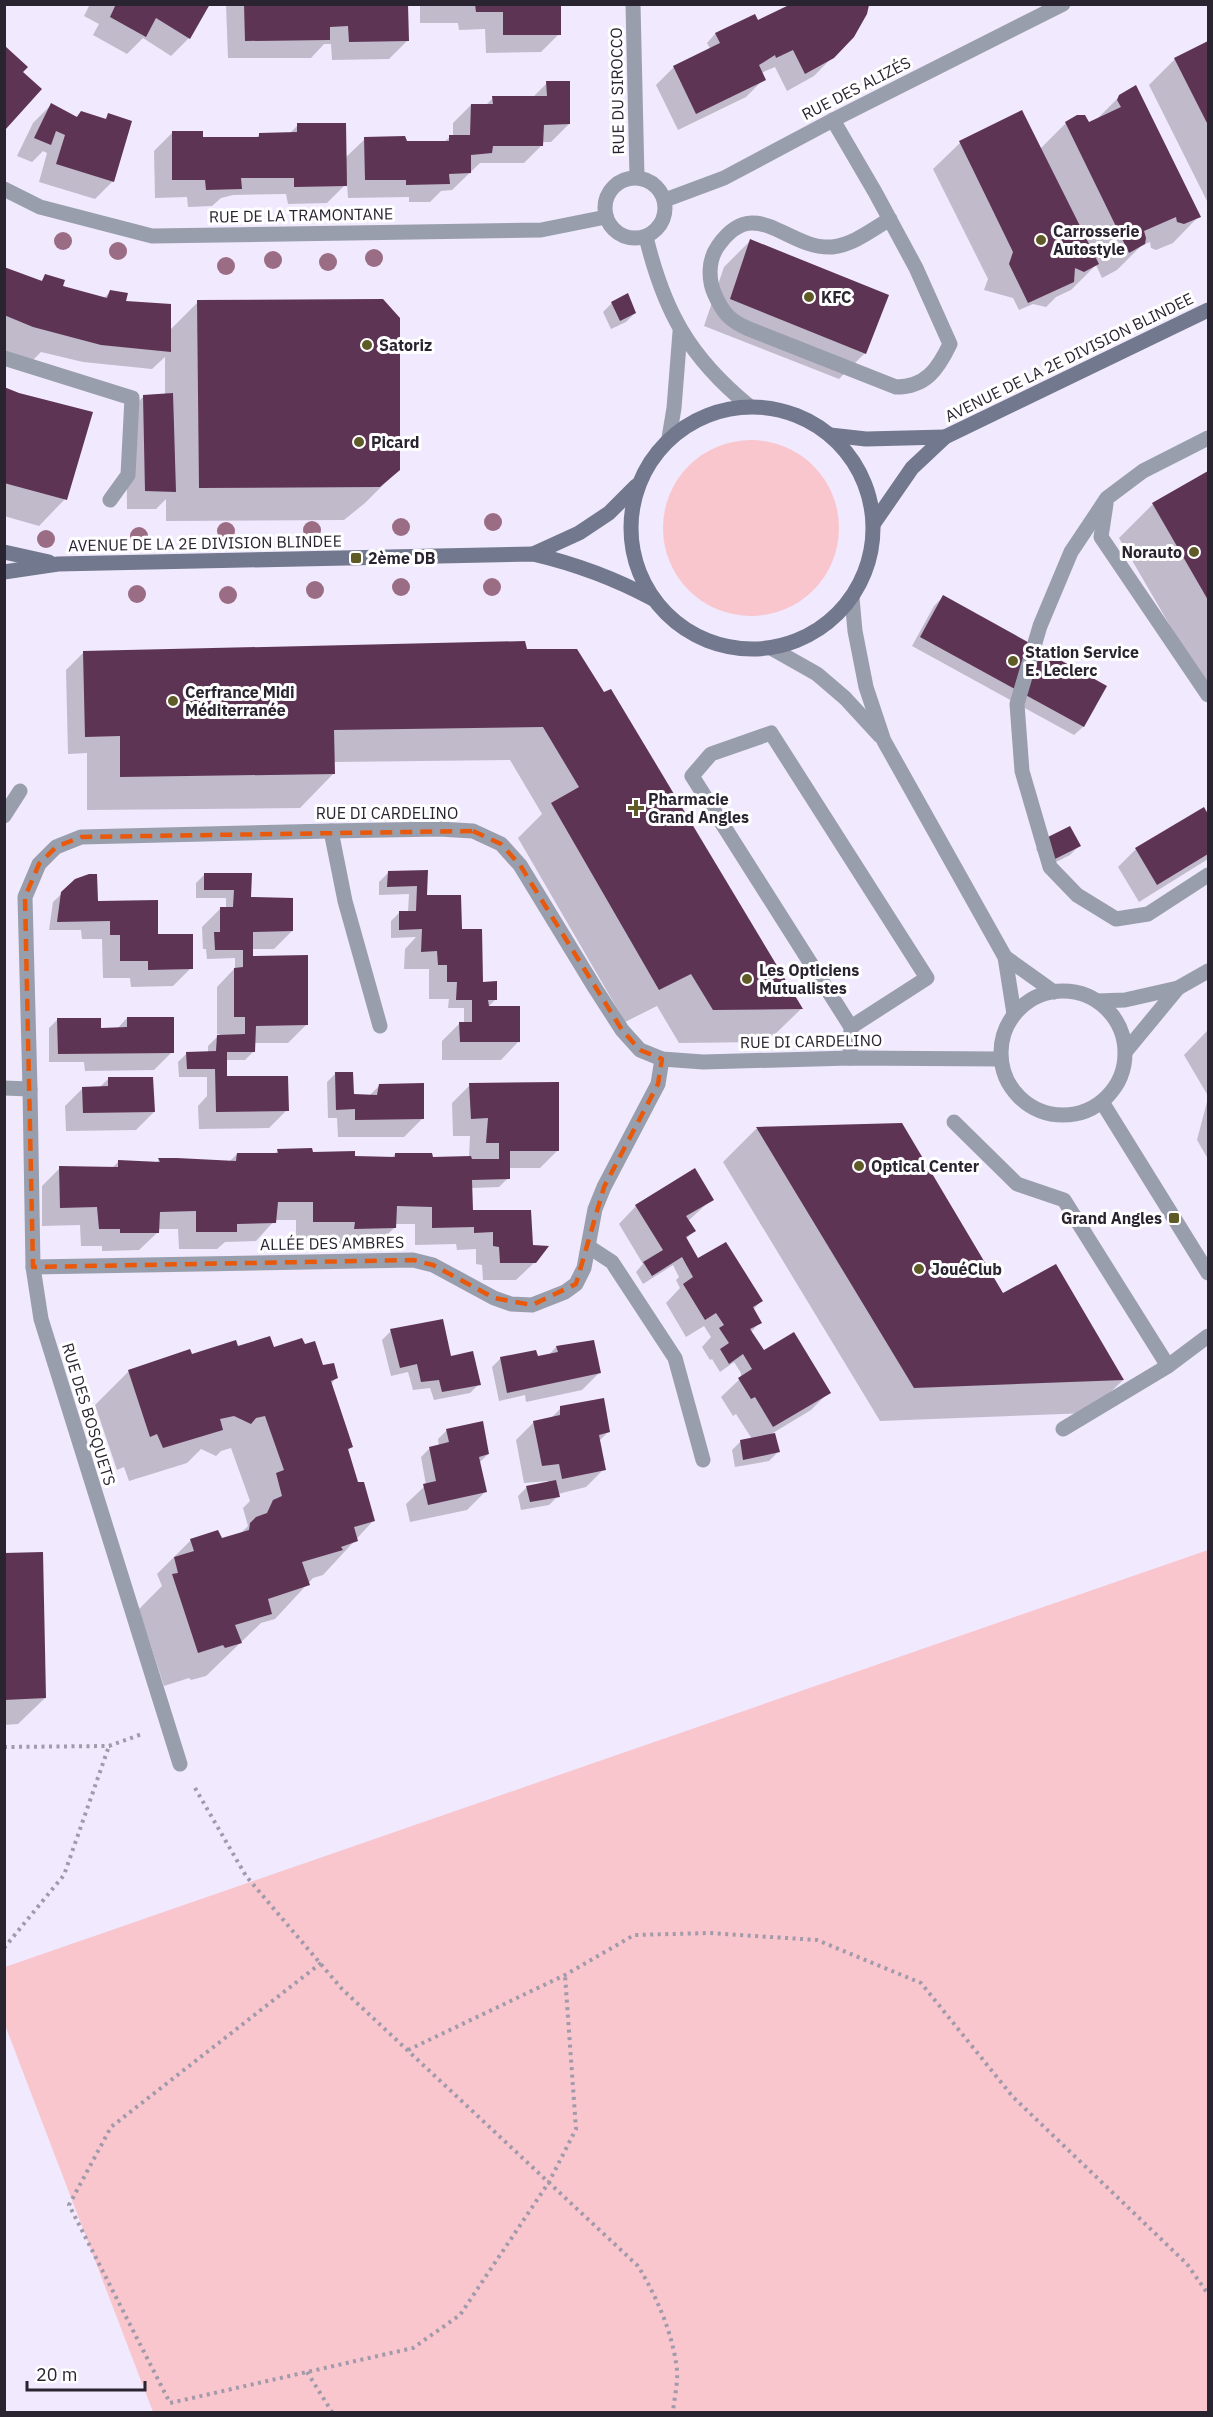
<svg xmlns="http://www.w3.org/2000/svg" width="1213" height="2417" viewBox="0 0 1213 2417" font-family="'IBM Plex Sans',sans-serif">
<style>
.green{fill:#f9c6ce}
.shadow{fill:#0003}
.building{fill:#5e3455}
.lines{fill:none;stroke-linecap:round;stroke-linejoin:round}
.path{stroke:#a19aab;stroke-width:4;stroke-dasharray:3 4.5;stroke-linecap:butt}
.service{stroke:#999ead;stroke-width:15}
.minor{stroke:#999ead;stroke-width:15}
.secondary{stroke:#72788d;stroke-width:15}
.tree{fill:#9a6d84}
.marked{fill:none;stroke:#e8590c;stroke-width:4.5;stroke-dasharray:12 8;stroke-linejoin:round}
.poi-dot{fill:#5f5b27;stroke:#fff;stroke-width:2}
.labels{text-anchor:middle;stroke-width:6;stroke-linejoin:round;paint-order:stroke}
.street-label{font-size:16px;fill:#2a2431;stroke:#fff}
.poi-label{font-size:16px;font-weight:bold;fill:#2a2431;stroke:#fff;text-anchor:start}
</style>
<rect width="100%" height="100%" fill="#f1e9fe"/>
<!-- green -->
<g class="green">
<circle cx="751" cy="528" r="88"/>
<polygon points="1208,1550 1208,2412 153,2412 5,2025 5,1967"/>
</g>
<!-- shadow -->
<g class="shadow">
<polygon points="90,4 206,4 189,38 171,56 143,38 127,54 93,35 99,24 84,16"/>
<polygon points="226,4 279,4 407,41 389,59 332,60 331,44 324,44 311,58 228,58"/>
<polygon points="420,4 559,4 559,34 541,52 486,53 485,29 459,30 458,23 420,23"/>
<polygon points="792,4 867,4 866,14 853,36 814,76 787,91 775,67 761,73 764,79 746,97 678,130 656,85 674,67 711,50 707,43 715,34 738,24 757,22"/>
<polygon points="1208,42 1208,203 1149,85 1175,59"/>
<polygon points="4,48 26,67 18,79 40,89 4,128"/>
<polygon points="547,83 569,124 551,142 542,142 542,145 524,163 480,163 452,190 441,191 430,202 409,202 409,197 348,198 347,183 327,203 288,204 286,194 233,195 221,198 212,206 188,207 187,197 155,198 154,151 172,133 202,138 256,138 260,134 289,134 298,125 345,158 365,139 406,142 444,142 450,137 453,137 453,123 471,105 486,105 493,98 532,98"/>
<polygon points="1120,96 1199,216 1173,243 1156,250 1151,248 1150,242 1141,246 1117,270 1102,278 1096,265 1071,290 1056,297 1046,307 1033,304 1019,310 1013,298 984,290 988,279 933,169 960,143 1021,112 1040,149 1066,123 1088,124 1095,121"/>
<polygon points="51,105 75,118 81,112 104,120 109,115 113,181 95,199 39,182 47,153 43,151 32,162 17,156 33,123"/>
<polygon points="750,241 865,353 839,379 704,326 724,267"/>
<polygon points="4,268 40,282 46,276 61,287 103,299 110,292 170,330 198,302 399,469 365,503 344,520 166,521 166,499 156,509 127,509 126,414 144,396 165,395 165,357 152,369 83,362 41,352 33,360 4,353"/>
<polygon points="612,303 635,313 626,322 611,329 603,312"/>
<polygon points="4,389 65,499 39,526 4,516"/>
<polygon points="1208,473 1208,691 1119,538 1152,505"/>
<polygon points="943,597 1105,686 1083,727 1074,735 912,646 934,606"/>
<polygon points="525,651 603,694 611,691 801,1009 767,1042 679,1043 657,1006 625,1022 518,838 542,814 510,760 333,762 333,774 300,808 87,810 87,753 68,754 66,670 84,652"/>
<polygon points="1204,809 1208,817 1208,859 1139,902 1118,867 1136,849"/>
<polygon points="1045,841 1079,846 1070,855 1046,867 1036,849"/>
<polygon points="426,872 426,896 461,928 482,983 496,999 487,1008 518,1042 501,1060 442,1060 442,1041 460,1023 464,1023 464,1008 448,1008 449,999 429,999 429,969 404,969 405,949 416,937 391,938 391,921 400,912 408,912 409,894 379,895 379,882 388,873"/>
<polygon points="251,874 249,898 292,931 274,949 252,949 252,957 306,1025 288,1043 254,1043 254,1051 245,1060 225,1060 226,1077 287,1110 269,1128 199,1129 198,1106 207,1096 207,1077 179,1077 178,1062 187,1053 208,1053 208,1046 220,1034 217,1034 217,987 235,968 235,958 207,959 206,949 203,949 202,927 220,909 226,909 226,898 196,898 196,883 204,875"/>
<polygon points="76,880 97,904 156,936 191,968 173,986 131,987 130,978 103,978 102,939 82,939 81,930 49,930 53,902"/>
<polygon points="127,1018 172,1052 154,1070 85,1071 84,1062 49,1062 49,1028 58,1019 100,1030 117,1029"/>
<polygon points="1208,1030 1208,1096 1184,1055"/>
<polygon points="336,1073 353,1098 369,1096 380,1085 422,1119 404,1137 338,1137 337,1118 328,1118 327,1082"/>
<polygon points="109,1078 154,1112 136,1130 66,1131 65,1106 83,1088 99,1088"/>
<polygon points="470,1085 558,1150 540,1168 508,1168 508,1178 499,1187 471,1188 472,1212 532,1247 535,1262 516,1280 483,1280 482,1265 476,1264 476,1249 457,1250 456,1244 415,1245 415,1224 395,1224 395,1227 377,1245 337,1246 337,1239 296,1239 296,1220 275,1220 256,1241 225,1242 217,1249 179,1249 178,1229 158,1229 158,1232 139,1250 102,1251 102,1246 81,1246 80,1225 42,1226 42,1186 60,1168 112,1168 118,1162 155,1164 159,1160 177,1159 229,1162 237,1154 274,1154 278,1151 354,1158 392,1158 395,1154 432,1158 469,1157 470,1136 453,1136 452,1103"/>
<polygon points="1208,1098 1208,1159 1197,1140"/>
<polygon points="901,1125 1003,1295 1055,1266 1123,1380 1089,1413 880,1421 723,1162 756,1129"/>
<polygon points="712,1199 688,1221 694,1231 686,1239 698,1260 761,1301 753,1310 760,1322 751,1332 762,1350 829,1392 811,1410 768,1436 778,1452 769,1461 735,1467 732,1450 741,1441 752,1439 736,1414 733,1416 721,1397 741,1378 741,1373 734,1362 720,1372 712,1359 710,1360 702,1347 711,1337 704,1326 686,1337 666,1303 680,1288 676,1280 679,1277 673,1265 643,1284 636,1272 643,1264 619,1224 636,1206"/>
<polygon points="391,1331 450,1358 479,1384 470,1393 434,1400 430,1388 413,1390 408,1372 391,1376 382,1340"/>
<polygon points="592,1341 600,1372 582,1390 526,1402 525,1395 499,1401 492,1367 501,1358 548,1356 556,1347"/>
<polygon points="237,1348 273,1349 322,1367 337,1377 331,1384 352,1446 347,1451 357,1484 373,1521 323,1575 313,1578 275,1619 261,1623 206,1676 191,1680 189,1678 164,1686 139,1609 162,1586 157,1574 191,1540 221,1540 240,1534 248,1526 243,1508 250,1501 231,1448 221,1451 216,1456 201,1449 187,1463 129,1481 124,1467 117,1470 95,1405 129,1371 191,1356"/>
<polygon points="561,1408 609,1431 599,1441 604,1469 586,1487 558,1494 558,1496 549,1505 521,1510 518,1496 527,1487 548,1483 548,1481 524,1483 516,1440 534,1422 550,1419"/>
<polygon points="447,1430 488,1454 479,1463 485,1492 467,1510 410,1522 406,1504 426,1485 421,1457 430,1448 439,1446 438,1439"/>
<polygon points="4,1555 45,1698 18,1724 4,1725"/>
</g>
<!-- building -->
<g class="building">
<polygon points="116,4 210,4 190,39 156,18 146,37 110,17"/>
<polygon points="244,4 408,4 409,41 349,42 348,26 330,27 330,40 245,41"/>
<polygon points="475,4 561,4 561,35 503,35 503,12 476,12"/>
<polygon points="789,5 869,5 867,14 854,37 834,58 805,74 793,50 776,58 775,55 759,65 766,80 696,114 673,66 720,43 715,33 755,14 758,20"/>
<polygon points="1208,41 1208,125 1174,58"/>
<polygon points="5,46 28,67 23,72 42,89 5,130"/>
<polygon points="546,81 570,81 570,124 544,125 543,146 493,146 492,153 471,155 471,173 449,174 450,184 406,185 406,180 365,180 364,137 405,136 407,141 449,141 449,135 470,135 471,104 493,104 492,96 547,96"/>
<polygon points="1136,85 1201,217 1184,224 1177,222 1176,217 1144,231 1146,238 1145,244 1129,253 1065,122 1077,115 1085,115 1089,122 1121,107 1117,100 1119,95"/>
<polygon points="51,103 77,117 81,111 106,119 108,113 132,121 114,182 56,164 65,135 56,131 51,145 34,138"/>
<polygon points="1022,110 1099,264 1084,272 1075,268 1074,282 1028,303 1009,264 1013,252 959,141"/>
<polygon points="297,123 346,123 347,186 294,187 294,178 241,178 242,189 206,190 205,180 172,180 172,131 203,131 203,137 259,137 259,133 297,132"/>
<polygon points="750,239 889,295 866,354 730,299"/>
<polygon points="4,267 42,281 45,274 65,280 63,286 107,298 110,290 128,293 126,301 171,304 171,352 101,345 33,327 4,315"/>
<polygon points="628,293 636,313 620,321 611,302"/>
<polygon points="383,299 400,318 400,470 380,487 199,488 197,300"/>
<polygon points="4,387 19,393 93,412 67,500 4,483"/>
<polygon points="173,393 176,492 145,491 143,395"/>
<polygon points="1208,471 1208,600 1152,503"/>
<polygon points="943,595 1107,686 1084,727 920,637"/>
<polygon points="525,641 527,649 577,649 604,692 611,689 803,1009 713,1010 691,974 659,990 551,803 579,787 543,727 334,730 335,774 120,777 120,736 85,737 83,651"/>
<polygon points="1204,807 1208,814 1208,854 1157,885 1135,848"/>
<polygon points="1070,826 1081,846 1055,859 1044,839"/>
<polygon points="428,870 427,895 461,895 462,929 482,929 483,982 497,981 497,1000 488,1000 489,1006 520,1006 520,1042 460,1042 459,1022 472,1022 472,1000 456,1000 457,982 447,982 447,965 438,965 437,951 421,952 422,929 399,930 399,911 416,911 417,886 387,887 388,871"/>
<polygon points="204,873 252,873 251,897 293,898 293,931 253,932 253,956 308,955 308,1025 256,1026 255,1052 227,1052 227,1076 288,1076 289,1111 216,1112 215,1069 187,1069 186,1052 216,1051 217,1035 245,1034 245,1017 234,1017 234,968 243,967 243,950 215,950 214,932 220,932 220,907 233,907 234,890 204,890"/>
<polygon points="89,874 97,874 98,901 158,900 158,934 193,934 193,969 148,970 148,961 120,961 120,935 110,935 110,921 57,922 61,892 75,879"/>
<polygon points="127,1017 174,1017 174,1053 58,1054 57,1018 101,1018 101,1028 127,1027"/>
<polygon points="335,1072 353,1072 354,1094 377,1095 379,1084 424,1083 424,1119 355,1120 355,1109 336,1110"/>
<polygon points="108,1077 153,1077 155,1112 83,1113 82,1087 108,1086"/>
<polygon points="559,1082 559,1151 510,1151 510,1179 472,1180 473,1210 531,1210 533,1245 549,1246 536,1263 500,1263 499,1247 493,1246 493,1232 474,1233 474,1227 432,1228 432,1207 397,1206 396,1228 354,1229 355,1222 313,1222 313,1202 278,1202 276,1223 237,1224 237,1232 196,1232 196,1211 160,1212 159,1233 120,1233 120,1229 99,1229 97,1207 60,1208 59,1166 118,1167 118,1160 160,1162 158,1158 177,1158 236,1161 237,1153 278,1153 277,1149 312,1148 313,1152 355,1151 355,1156 395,1157 395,1153 432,1153 433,1157 471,1156 472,1159 499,1159 499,1143 486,1143 488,1118 471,1119 469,1083"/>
<polygon points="902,1123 1003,1293 1056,1264 1124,1380 914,1388 756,1127"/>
<polygon points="695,1168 714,1200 686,1216 696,1231 686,1237 698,1258 726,1242 763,1301 753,1307 762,1323 750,1329 764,1350 794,1332 831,1393 773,1427 755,1397 751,1399 738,1378 752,1369 743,1354 729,1364 720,1349 729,1343 719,1328 724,1325 716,1313 705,1320 683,1284 693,1277 682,1257 652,1276 643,1262 663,1250 635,1205"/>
<polygon points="443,1319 451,1356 473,1351 481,1385 442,1392 439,1380 421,1382 417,1364 400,1368 390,1329"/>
<polygon points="270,1336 274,1347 302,1338 305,1344 315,1341 323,1365 334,1363 338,1378 331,1381 353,1447 348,1449 358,1482 364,1482 375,1521 354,1527 358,1541 341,1547 343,1550 302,1562 310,1585 268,1599 272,1614 235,1625 242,1643 225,1648 223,1645 198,1653 172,1574 178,1573 174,1557 194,1551 190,1539 218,1530 222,1538 249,1530 250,1523 256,1517 267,1513 273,1500 282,1496 276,1473 284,1470 265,1416 256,1418 251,1424 234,1416 220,1419 223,1430 163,1448 157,1434 150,1437 128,1370 190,1349 192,1354 236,1340 238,1346"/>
<polygon points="594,1340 601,1373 507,1393 500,1357 536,1350 538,1356 558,1352 556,1346"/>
<polygon points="604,1398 610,1432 599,1435 606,1470 562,1479 559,1464 542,1466 533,1421 560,1415 560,1406"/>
<polygon points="483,1421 489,1454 479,1457 487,1492 428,1505 423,1484 436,1481 429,1447 449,1442 446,1429"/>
<polygon points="775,1433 780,1452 743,1460 740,1440"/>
<polygon points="556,1480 560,1497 530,1502 526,1486"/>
<polygon points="43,1552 46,1698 4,1700 4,1553"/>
</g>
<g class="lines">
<!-- path -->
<g class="path">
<polyline points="4,1747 109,1746 142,1734"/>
<path d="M195,1788l51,88 96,113 296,277c19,31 35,68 39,104 1,14 -3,29 -4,42"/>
<polyline points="4,1948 64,1875 109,1746"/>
<polyline points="321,1963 111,2127 69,2205 170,2403 413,2348 460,2315 549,2182 576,2129 565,1975"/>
<polyline points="408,2050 565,1975 634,1935 710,1933 817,1940 921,1983 1013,2097 1187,2264 1208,2294"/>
<polyline points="307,2372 332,2412"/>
</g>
<!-- service -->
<g class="service">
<path d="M833,120l42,72 41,76 34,76c-12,25 -24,43 -54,43l-147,-58c-19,-8 -26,-16 -34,-34 -7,-15 -7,-35 3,-49 37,-54 69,4 114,1 21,-2 41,-18 58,-28"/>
<polyline points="4,358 132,398 128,475 110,500"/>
<polyline points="1208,438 1143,471 1107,498 1071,552 1040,626 1017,704 1022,771 1050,867 1077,895 1116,919 1148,914 1208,875"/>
<polyline points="1106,504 1101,537 1208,695"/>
<polyline points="4,816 20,791"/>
<polyline points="1097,1001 1125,1000 1178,988 1208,971"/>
<polyline points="1126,1051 1178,988"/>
<polyline points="850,1058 851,1027 927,978 771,733 711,754 692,776 851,1027"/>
<polyline points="954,1122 1017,1184 1064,1200 1168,1366"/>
<polyline points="1063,1429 1168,1366 1208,1336"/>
</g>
<!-- minor -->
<g class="minor">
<polyline points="633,4 637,177"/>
<circle cx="635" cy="208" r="30"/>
<polyline points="4,189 40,207 152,236 541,230 606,217"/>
<polyline points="665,200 724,178 833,120 1063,4"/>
<path d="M646,237c18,74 43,120 103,169"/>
<polyline points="669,438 674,408 680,332"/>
<polyline points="852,598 855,631 866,687 884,741 1005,957 1014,1014"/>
<polyline points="771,648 817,674 845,698 880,736"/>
<polyline points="331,831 345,901 380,1026"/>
<polyline points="1005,957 1054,992"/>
<circle cx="1063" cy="1053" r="62"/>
<polyline points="4,1088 30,1089 33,1267 41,1319 180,1764"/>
<polyline points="30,1089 25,897 39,864 56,847 81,837 331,831 439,829 473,831 501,844 520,865 595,988 622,1030 640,1050 662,1059 703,1062 850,1058 1000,1059"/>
<polyline points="1102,1102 1208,1273"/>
<polyline points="589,1247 612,1262 675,1358 703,1460"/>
<polyline points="33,1267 413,1260 433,1265 494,1298 511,1304 532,1305 565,1292 576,1284 584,1268 595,1209 604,1187 658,1084 662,1059"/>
</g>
<!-- secondary -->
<g class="secondary">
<circle cx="752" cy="528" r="121"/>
<polyline points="830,435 866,439 945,437"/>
<polyline points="874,523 912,468 945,437 1208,310"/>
<polyline points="4,552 49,562"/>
<polyline points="533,554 579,533 609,513 636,486"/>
<path d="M4,572l54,-8 475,-10c43,10 81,24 120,45"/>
</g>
</g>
<!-- trees -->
<g class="tree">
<circle cx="63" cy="241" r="9"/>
<circle cx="118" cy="251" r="9"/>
<circle cx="374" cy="258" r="9"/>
<circle cx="273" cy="260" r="9"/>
<circle cx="328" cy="262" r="9"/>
<circle cx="226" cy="266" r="9"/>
<circle cx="493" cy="522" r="9"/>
<circle cx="401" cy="527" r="9"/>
<circle cx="312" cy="530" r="9"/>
<circle cx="226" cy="531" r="9"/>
<circle cx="139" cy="536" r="9"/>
<circle cx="46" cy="539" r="9"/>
<circle cx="401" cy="587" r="9"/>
<circle cx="492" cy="587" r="9"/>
<circle cx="315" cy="590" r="9"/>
<circle cx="137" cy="594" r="9"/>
<circle cx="228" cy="595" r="9"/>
</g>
<!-- marked area -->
<path class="marked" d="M473,831l28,13 19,21 102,165 18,20 22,9 -4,25 -54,103 -28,97 -44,21 -38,-7 -61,-33 -20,-5 -380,7 -8,-370 14,-33 17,-17 25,-10z"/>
<!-- markers -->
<g class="poi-dot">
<circle cx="1041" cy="240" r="6"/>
<circle cx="809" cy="297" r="6"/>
<circle cx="367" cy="345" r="6"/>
<circle cx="359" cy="442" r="6"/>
<circle cx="1194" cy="552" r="6"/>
<rect x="350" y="552" width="12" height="12" rx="3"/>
<circle cx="1013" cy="661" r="6"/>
<circle cx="173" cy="701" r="6"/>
<path d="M633 799h6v6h6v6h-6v6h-6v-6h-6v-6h6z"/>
<circle cx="747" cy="979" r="6"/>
<circle cx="859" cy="1166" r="6"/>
<rect x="1168" y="1212" width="12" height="12" rx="3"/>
<circle cx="919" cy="1269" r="6"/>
</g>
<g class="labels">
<!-- street labels -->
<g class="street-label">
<text transform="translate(856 88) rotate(-27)" y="6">RUE DES ALIZÉS</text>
<text transform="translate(617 91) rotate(-91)" y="6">RUE DU SIROCCO</text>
<text transform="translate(301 215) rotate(-1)" y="6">RUE DE LA TRAMONTANE</text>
<text transform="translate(1069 357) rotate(-26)" y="6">AVENUE DE LA 2E DIVISION BLINDEE</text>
<text transform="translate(205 543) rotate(-1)" y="6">AVENUE DE LA 2E DIVISION BLINDEE</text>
<text x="387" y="819">RUE DI CARDELINO</text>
<text transform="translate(811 1041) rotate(-1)" y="6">RUE DI CARDELINO</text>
<text transform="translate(332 1243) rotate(-1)" y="6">ALLÉE DES AMBRES</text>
<text transform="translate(89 1414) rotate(73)" y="6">RUE DES BOSQUETS</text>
</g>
<!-- poi labels -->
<g class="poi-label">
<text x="1053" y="237">Carrosserie<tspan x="1053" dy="18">Autostyle</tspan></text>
<text x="821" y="303">KFC</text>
<text x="379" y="351">Satoriz</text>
<text x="371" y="448">Picard</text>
<text x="1182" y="558" text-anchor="end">Norauto</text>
<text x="368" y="564">2ème DB</text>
<text x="1025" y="658">Station Service<tspan x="1025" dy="18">E. Leclerc</tspan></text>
<text x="185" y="698">Cerfrance Midi<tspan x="185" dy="18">Méditerranée</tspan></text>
<text x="648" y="805">Pharmacie<tspan x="648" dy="18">Grand Angles</tspan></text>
<text x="759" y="976">Les Opticiens<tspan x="759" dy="18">Mutualistes</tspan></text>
<text x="871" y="1172">Optical Center</text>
<text x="1162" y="1224" text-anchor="end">Grand Angles</text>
<text x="931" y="1275">JouéClub</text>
</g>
</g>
<!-- border -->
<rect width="1213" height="2417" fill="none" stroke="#2a2431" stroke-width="12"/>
<!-- scale -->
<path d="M27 2381v9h118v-9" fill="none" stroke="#2a2431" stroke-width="3"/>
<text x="36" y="2381" font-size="18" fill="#2a2431" stroke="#ffffff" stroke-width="4.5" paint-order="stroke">20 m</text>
</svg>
